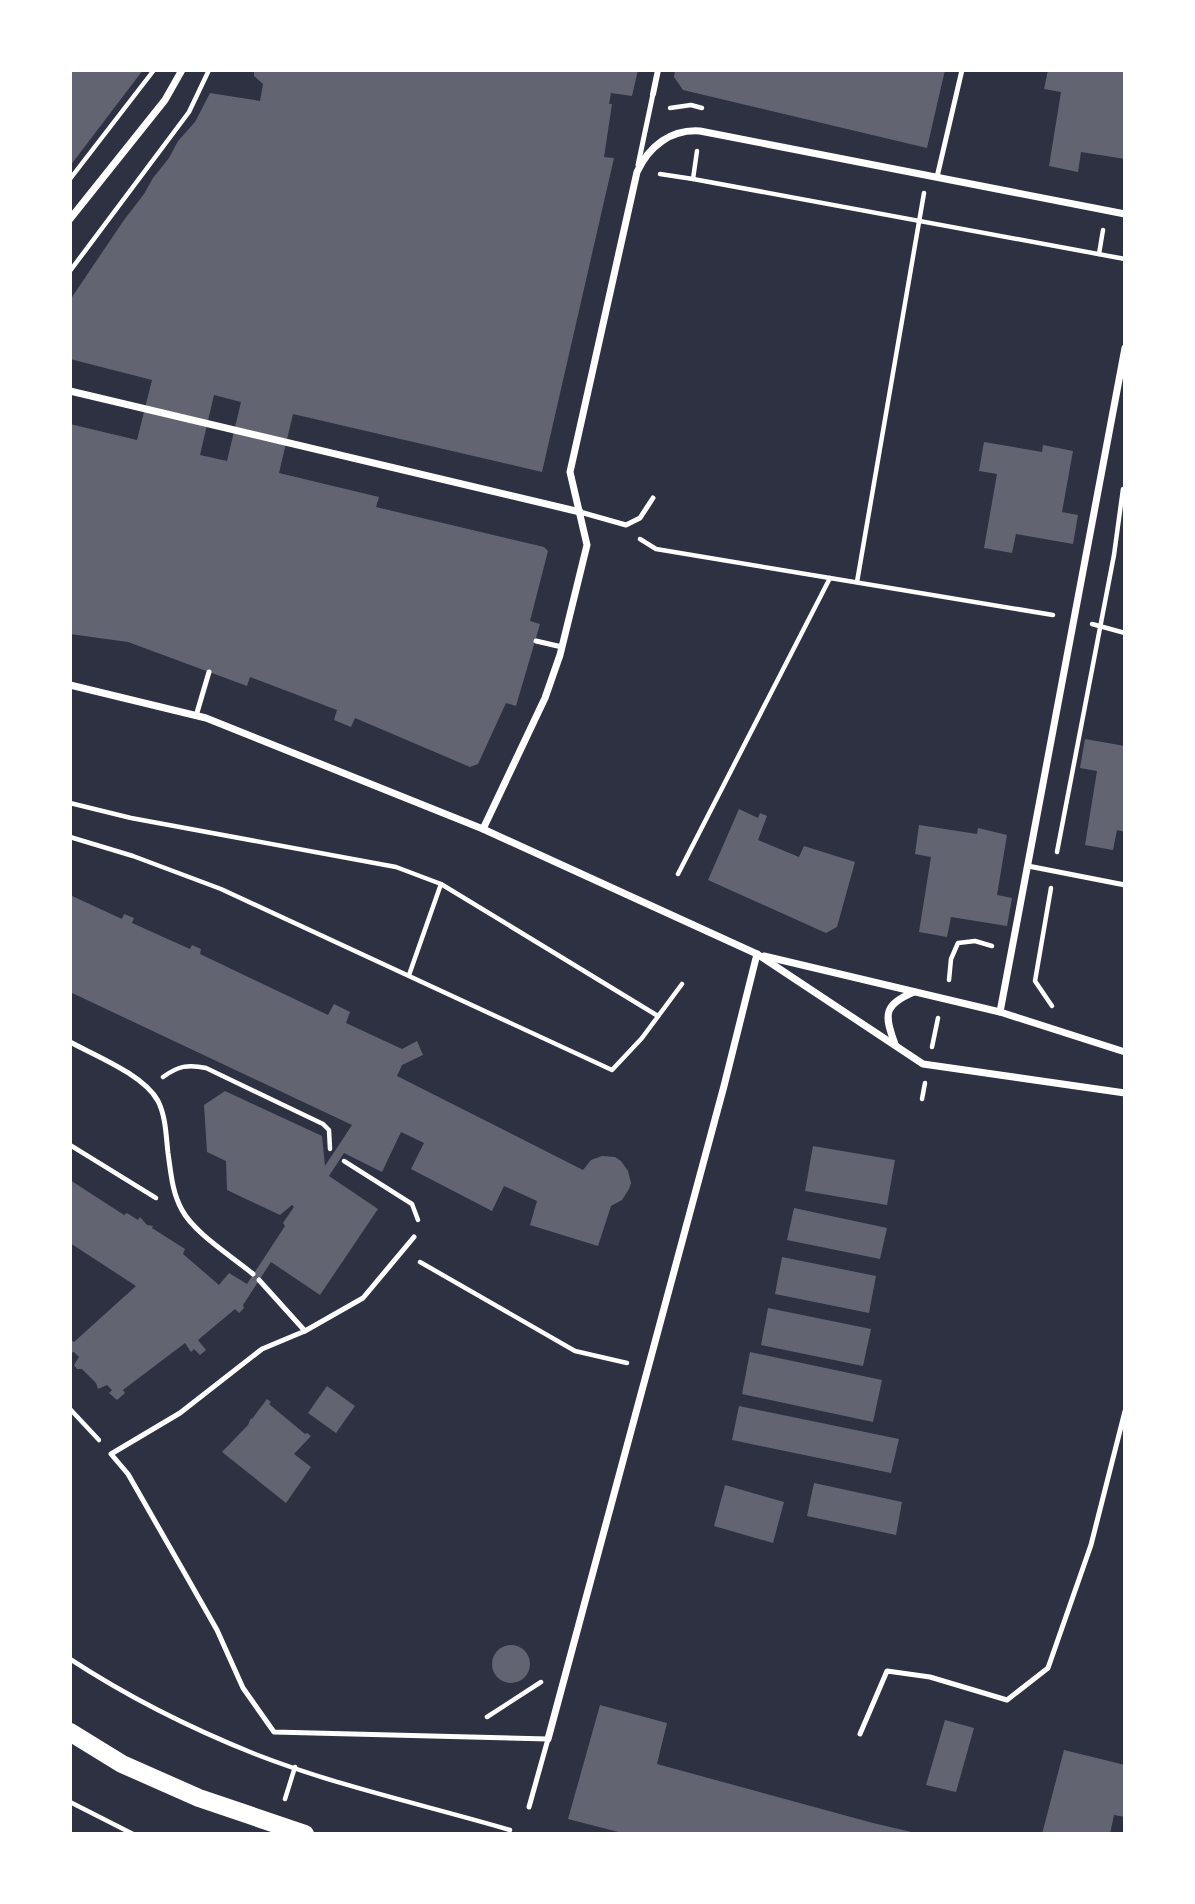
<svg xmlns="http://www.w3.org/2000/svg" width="1195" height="1904" viewBox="0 0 1195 1904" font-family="Karla,sans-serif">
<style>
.building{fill:#626471;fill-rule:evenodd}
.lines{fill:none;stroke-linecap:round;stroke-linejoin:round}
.path{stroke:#fff;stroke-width:4.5}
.service{stroke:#fff;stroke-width:5}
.pedestrian{stroke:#fff;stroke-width:6}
.minor{stroke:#fff;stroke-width:7}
.primary{stroke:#fff;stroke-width:18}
</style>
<rect width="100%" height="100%" fill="#2d3142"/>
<!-- building -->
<g class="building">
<polygon points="70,70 143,70 70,166"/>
<path d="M254,70h384l-6,26 -21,-3 -2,11h3l-8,53 10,1 -72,314 -249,-58 -14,59 100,24 -3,10 168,40 4,4 -18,70 10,3 -24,82 -10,-3 -28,61 -8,3 -115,-49 -4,9 -17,-7 3,-10 -87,-33 -3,9 -119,-44 -58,-8v-210l67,16 15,-60 -82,-21v-59l54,-80 20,-26 9,-16 16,-20 9,-17 17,-19 15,-29 50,8 3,-17 -9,-8zM214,395l27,7 -14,59 -27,-6z"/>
<polygon points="675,70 945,70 927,148 683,90 674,77"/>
<polygon points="1048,70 1125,70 1125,159 1081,152 1078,172 1049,166 1061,92 1044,89"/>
<polygon points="984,442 1042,452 1043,445 1073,451 1062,512 1078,515 1073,544 1016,534 1012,553 984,548 997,474 979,471"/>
<polygon points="1085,739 1125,746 1125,832 1117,830 1113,850 1085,845 1097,771 1080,768"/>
<polygon points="739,809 758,818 760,813 767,816 758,840 799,857 804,846 855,862 837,927 826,933 708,880"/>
<polygon points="919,825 977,834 978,828 1007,835 997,895 1012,898 1007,926 951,917 947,937 919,932 931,857 915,854"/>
<polygon points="70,895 122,919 124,914 134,918 132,923 190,949 192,945 201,949 200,954 328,1015 334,1004 350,1012 346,1023 402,1049 417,1041 423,1055 402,1065 397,1076 583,1170 591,1160 602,1156 615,1157 621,1161 628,1171 631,1183 629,1189 622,1200 611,1206 598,1246 530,1225 537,1201 504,1186 492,1211 411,1169 424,1143 401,1132 382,1172 344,1153 329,1176 378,1209 320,1295 271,1262 243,1305 244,1308 239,1313 235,1309 198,1340 206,1350 200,1355 194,1349 191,1352 185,1343 123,1390 125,1393 117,1400 109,1393 112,1390 107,1385 98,1389 96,1383 82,1369 77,1369 74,1365 79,1357 74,1352 70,1353 70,1339 74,1342 136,1286 70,1243 70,1180 124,1215 127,1213 138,1220 140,1217 147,1225 153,1226 152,1228 185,1249 183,1254 219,1285 229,1273 247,1284 285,1226 283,1223 294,1207 292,1205 280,1215 227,1190 226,1161 207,1152 204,1105 225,1091 322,1136 325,1166 352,1125 70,992"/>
<polygon points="813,1146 895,1160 887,1205 805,1191"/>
<polygon points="794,1208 887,1228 880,1259 787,1240"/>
<polygon points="782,1257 876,1276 869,1313 775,1294"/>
<polygon points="768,1308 871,1329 863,1366 761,1345"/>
<polygon points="750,1352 882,1380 873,1422 742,1394"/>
<polygon points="327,1386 355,1406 336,1433 308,1413"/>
<polygon points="267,1399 271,1402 269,1404 305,1434 307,1433 311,1436 294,1454 311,1467 286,1503 222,1452 248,1425 251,1418 252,1419"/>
<polygon points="739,1406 899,1439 891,1473 732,1440"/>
<polygon points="814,1483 902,1502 896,1535 807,1516"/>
<polygon points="725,1485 784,1502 773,1543 714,1526"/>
<circle cx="511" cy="1664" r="19"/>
<polygon points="600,1705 667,1723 657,1764 873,1823 920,1834 626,1834 568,1819"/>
<polygon points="945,1720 974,1728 956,1792 926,1785"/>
<polygon points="1064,1750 1125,1765 1125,1817 1114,1815 1110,1834 1042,1834"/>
</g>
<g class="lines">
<!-- path -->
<g class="path">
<polyline points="670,108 691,105 702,108"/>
<polyline points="660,174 693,179 697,151"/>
<polyline points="70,179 154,70"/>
<polyline points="693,179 1125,259"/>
<polyline points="1099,254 1103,230"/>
<polyline points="70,271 189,112 209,70"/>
<polyline points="640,539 656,549 830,578"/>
<polyline points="857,582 924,193"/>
<polyline points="1092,624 1125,633"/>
<polyline points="70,803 131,818 396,867 441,884 658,1016"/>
<polyline points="70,837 133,856 221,889 612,1070 642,1038 682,984"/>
<polyline points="1057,852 1114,555 1123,489"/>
<polyline points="678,874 830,578 1053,615"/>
<polyline points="1051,888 1035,981 1052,1006"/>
<polyline points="409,975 441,884"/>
<polyline points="949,980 951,959 958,943 975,941 992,946"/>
<polyline points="932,1047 938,1018"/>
<path d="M163,1077c15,-11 25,-13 43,-9l117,56 6,6 1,19"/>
<polyline points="922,1099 925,1083"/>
<polyline points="70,1145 156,1198"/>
<polyline points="344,1161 412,1204 418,1220"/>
<polyline points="420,1262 575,1351 627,1363"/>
<polyline points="70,1409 99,1440"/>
<path d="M70,1659c58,38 120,69 185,95 82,32 170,51 255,76"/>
<polyline points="487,1717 541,1682"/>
<polyline points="285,1799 295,1767"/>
<polyline points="70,1802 133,1834"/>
</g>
<!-- service -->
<g class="service">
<polyline points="638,165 653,94"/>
<polyline points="937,177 962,70"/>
<polyline points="580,512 626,525 640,518 653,498"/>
<polyline points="536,641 562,647"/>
<polyline points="196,716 209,672"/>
<polyline points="1028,866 1125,885"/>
<path d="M70,1042c26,14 74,33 88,59 8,16 8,35 10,52 3,20 4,39 14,57 12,23 51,47 71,64"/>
<polyline points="414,1237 363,1298 305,1331 262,1349 180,1413 111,1454 128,1474 188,1579 217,1630 243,1688 274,1732 548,1739 529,1807"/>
<polyline points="259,1280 305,1331"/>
<polyline points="860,1734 887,1671 930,1677 1007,1700 1048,1668 1091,1545 1125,1411"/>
</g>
<!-- pedestrian -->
<polyline class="pedestrian" points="653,94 658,70"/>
<!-- minor -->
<g class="minor">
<polyline points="70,219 165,100 182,70"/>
<polyline points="70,391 580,512"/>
<polyline points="70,685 206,718 483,829 757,954 923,1064 1125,1093"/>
<path d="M483,829l62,-131 15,-43 27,-110 -17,-73 67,-300c12,-26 34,-43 63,-41l425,83"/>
<polyline points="764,956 1000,1012 1125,1052"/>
<polyline points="1000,1012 1125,348"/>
<path d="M895,1044c-11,-29 -12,-39 19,-52"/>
<polyline points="548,1739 724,1086 757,954"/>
</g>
<!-- primary -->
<polyline class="primary" points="70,1732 122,1764 199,1798 305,1834"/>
</g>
<!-- border -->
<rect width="1195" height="1904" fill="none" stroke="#ffffff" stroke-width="144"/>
</svg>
